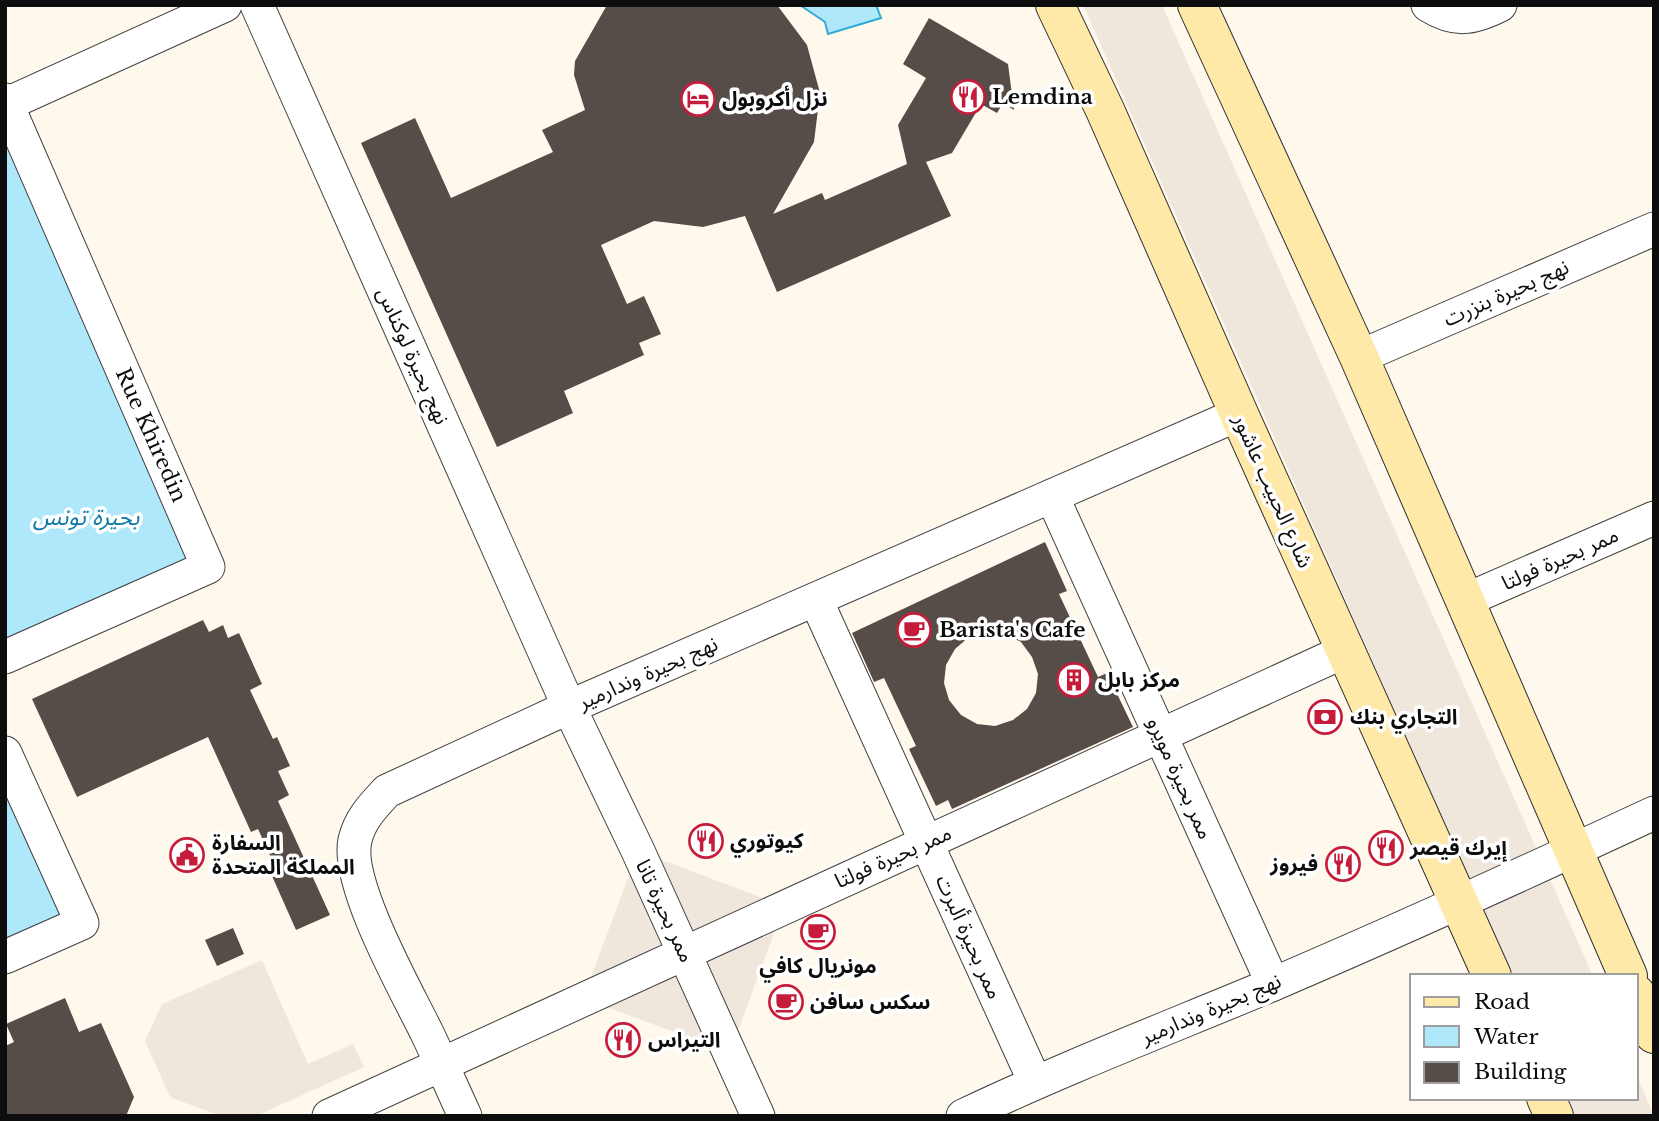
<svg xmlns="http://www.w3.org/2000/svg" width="1659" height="1121" viewBox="0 0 1659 1121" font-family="'Libre Baskerville','Noto Sans Arabic',serif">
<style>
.plaza{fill:#efe7db}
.water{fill:#aee8fa;stroke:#30aad6;stroke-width:2}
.building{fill:#564c48;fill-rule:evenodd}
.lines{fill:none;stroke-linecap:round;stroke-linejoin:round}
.street-casing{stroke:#404040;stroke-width:35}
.secondary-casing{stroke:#2f2f2f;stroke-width:40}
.street{stroke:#fff;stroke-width:33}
.secondary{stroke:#ffe9a8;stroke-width:38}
.labels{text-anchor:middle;stroke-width:7;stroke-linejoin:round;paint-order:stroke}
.poi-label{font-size:21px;font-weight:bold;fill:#0d0d0d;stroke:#fff;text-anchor:start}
.street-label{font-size:21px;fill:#0d0d0d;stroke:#fff}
.water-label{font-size:23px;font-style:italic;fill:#0e79a6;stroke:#fff}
</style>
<rect width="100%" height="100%" fill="#fff9ed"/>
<!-- plaza -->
<g class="plaza">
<polygon points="1083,5 1162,5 1593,976 1512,976"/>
<polygon points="638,851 784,906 730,1053 583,998"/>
<polygon points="262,960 308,1064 353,1044 364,1067 256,1116 220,1116 170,1097 145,1041 162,1004"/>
<polygon points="1636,1074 1654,1116 1574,1116 1566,1098 1636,1098"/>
</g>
<!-- water -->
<g class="water">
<polygon points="800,5 876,5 881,18 828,34 825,22"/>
<polygon points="5,121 192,559 5,644"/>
<polygon points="5,789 62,916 5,941"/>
</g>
<!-- building -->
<g class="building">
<polygon points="607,5 777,5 807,45 820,93 814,142 773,214 822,193 825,200 907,164 898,125 926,78 903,64 929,18 1008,64 1014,110 1003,103 997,113 981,104 952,153 926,162 951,216 777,292 745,216 703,227 654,221 601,245 627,304 644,296 661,334 639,343 644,355 564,391 573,413 497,447 361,143 415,118 451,198 553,152 542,130 585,110 574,75 575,61"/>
<path d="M1045,542l22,49 -8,3 39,83 9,-4 26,54 -181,82 -4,-9 -12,6 -27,-57 7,-3 -32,-68 -10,4 -22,-49zM986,632l19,2 16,8 11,15 6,17 -2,19 -9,16 -14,11 -18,6 -18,-2 -16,-9 -12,-15 -5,-17 2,-18 9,-16 14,-12z"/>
<polygon points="203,620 209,632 223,625 228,638 239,633 262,684 250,690 273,739 277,737 290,766 278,771 289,795 278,801 330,915 296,930 272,876 278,873 258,829 251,832 208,737 77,797 32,699"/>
<polygon points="233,928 244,954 217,966 205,940"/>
<polygon points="65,998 79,1032 101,1023 134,1097 126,1116 5,1116 5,1046 14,1042 6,1024"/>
</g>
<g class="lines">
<!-- street casing -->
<g class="street-casing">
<g id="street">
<polyline points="257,5 569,707 638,851 758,1116"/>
<path d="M1428,5c27,17 44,14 72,0"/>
<polyline points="5,100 208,567 5,657"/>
<polyline points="7,104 225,5"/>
<polyline points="1359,357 1654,229"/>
<polyline points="1052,496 1273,984"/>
<polyline points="816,600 1035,1082"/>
<polyline points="1466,600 1654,518"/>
<polyline points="5,753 82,923 5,957"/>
<polyline points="329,1116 1345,651"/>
<path d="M465,1116c-13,-28 -25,-56 -38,-83 -20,-41 -82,-150 -72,-193 5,-21 18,-34 32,-49l182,-84 670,-293"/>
<path d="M963,1116c101,-48 205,-88 308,-131 129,-55 256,-113 383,-172"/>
</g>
</g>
<!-- secondary casing -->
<g class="secondary-casing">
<g id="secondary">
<polyline points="1055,5 1105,110 1239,414 1492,976"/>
<polyline points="1197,5 1359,357 1628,976"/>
<polyline points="1636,994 1654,1034"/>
<polyline points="1546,1098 1554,1116"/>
</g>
</g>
<!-- street -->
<use href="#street" class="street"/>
<!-- secondary -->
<use href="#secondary" class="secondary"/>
</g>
<!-- icons -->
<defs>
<g id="restaurant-ring" transform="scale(1.75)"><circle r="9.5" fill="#fff" stroke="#c51c3b" stroke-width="1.5"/><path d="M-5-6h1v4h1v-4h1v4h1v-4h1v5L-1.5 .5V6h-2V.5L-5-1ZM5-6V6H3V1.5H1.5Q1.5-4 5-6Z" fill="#c51c3b"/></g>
<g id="hotel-ring" transform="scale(1.75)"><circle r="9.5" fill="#fff" stroke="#c51c3b" stroke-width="1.5"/><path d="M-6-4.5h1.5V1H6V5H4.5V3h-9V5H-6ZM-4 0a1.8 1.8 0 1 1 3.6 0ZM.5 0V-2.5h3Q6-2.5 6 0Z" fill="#c51c3b"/></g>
<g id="cafe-ring" transform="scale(1.75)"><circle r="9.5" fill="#fff" stroke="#c51c3b" stroke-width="1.5"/><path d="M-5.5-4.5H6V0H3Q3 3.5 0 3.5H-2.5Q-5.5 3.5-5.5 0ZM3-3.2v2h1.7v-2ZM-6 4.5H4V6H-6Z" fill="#c51c3b"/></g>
<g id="building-ring" transform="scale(1.75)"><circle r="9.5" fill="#fff" stroke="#c51c3b" stroke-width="1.5"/><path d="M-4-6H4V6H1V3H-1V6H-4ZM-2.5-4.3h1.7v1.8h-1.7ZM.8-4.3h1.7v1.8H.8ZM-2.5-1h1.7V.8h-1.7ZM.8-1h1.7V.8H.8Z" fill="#c51c3b"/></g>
<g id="bank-ring" transform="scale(1.75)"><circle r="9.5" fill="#fff" stroke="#c51c3b" stroke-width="1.5"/><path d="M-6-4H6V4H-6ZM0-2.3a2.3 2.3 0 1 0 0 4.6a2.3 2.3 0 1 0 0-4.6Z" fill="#c51c3b"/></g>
<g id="civic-ring" transform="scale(1.75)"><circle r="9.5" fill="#fff" stroke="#c51c3b" stroke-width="1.5"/><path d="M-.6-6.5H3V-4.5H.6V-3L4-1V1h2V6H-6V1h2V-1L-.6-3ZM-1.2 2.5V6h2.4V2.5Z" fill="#c51c3b"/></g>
</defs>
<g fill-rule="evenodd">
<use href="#restaurant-ring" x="968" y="97"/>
<use href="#hotel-ring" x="698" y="99"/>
<use href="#cafe-ring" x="914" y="630"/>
<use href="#building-ring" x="1074" y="680"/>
<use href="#bank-ring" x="1325" y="717"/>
<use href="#restaurant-ring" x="706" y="841"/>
<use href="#restaurant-ring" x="1386" y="848"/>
<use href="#civic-ring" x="187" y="855"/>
<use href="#restaurant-ring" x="1343" y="864"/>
<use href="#cafe-ring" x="818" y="932"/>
<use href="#cafe-ring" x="786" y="1002"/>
<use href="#restaurant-ring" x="623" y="1040"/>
</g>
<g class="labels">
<!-- poi labels -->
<g class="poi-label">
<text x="992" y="104">Lemdina</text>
<text x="722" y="106">نزل أكروبول</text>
<text x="939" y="637">Barista's Cafe</text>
<text x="1098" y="687">مركز بابل</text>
<text x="1350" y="724">التجاري بنك</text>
<text x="730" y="848">كيوتوري</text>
<text x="212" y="850">السفارة<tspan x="212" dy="24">المملكة المتحدة</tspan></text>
<text x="1410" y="855">إيرك قيصر</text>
<text x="1318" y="871" text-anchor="end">فيروز</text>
<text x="818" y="973" text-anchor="middle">مونريال كافي</text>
<text x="810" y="1009">سكس سافن</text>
<text x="648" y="1047">التيراس</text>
</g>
<!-- street labels -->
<g class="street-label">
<text transform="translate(1506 293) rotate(-24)" y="7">نهج بحيرة بنزرت</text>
<text transform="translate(413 356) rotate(66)" y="7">نهج بحيرة لوكناس</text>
<text transform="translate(151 435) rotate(66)" y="7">Rue Khiredin</text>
<text transform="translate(1273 491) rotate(66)" y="7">شارع الحبيب عاشور</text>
<text transform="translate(1560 559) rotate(-24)" y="7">ممر بحيرة فولتا</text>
<text transform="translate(648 673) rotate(-24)" y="7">نهج بحيرة وندارمير</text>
<text transform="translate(1180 778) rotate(66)" y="7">ممر بحيرة مويرو</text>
<text transform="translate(893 857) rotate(-24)" y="7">ممر بحيرة فولتا</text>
<text transform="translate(665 911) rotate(65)" y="7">ممر بحيرة تانا</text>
<text transform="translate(969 937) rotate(66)" y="7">ممر بحيرة ألبرت</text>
<text transform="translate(1211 1009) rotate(-23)" y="7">نهج بحيرة وندارمير</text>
</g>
<!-- water labels -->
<g class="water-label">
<text x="86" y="525">بحيرة تونس</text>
</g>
</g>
<!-- border -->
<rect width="1659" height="1121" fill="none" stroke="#0d0d0d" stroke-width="14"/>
<!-- legend -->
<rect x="1410" y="974" width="228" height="126" fill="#ffffff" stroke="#9e9e9e" stroke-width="2"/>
<rect x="1424" y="997" width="35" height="10" fill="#ffe9a8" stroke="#9e9e9e" stroke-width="2"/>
<text x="1474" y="1009" font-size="21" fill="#0d0d0d">Road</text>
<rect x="1424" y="1026" width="35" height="21" fill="#aee8fa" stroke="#9e9e9e" stroke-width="2"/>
<text x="1474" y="1044" font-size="21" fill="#0d0d0d">Water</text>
<rect x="1424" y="1062" width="35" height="21" fill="#564c48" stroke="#9e9e9e" stroke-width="2"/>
<text x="1474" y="1079" font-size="21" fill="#0d0d0d">Building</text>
</svg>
